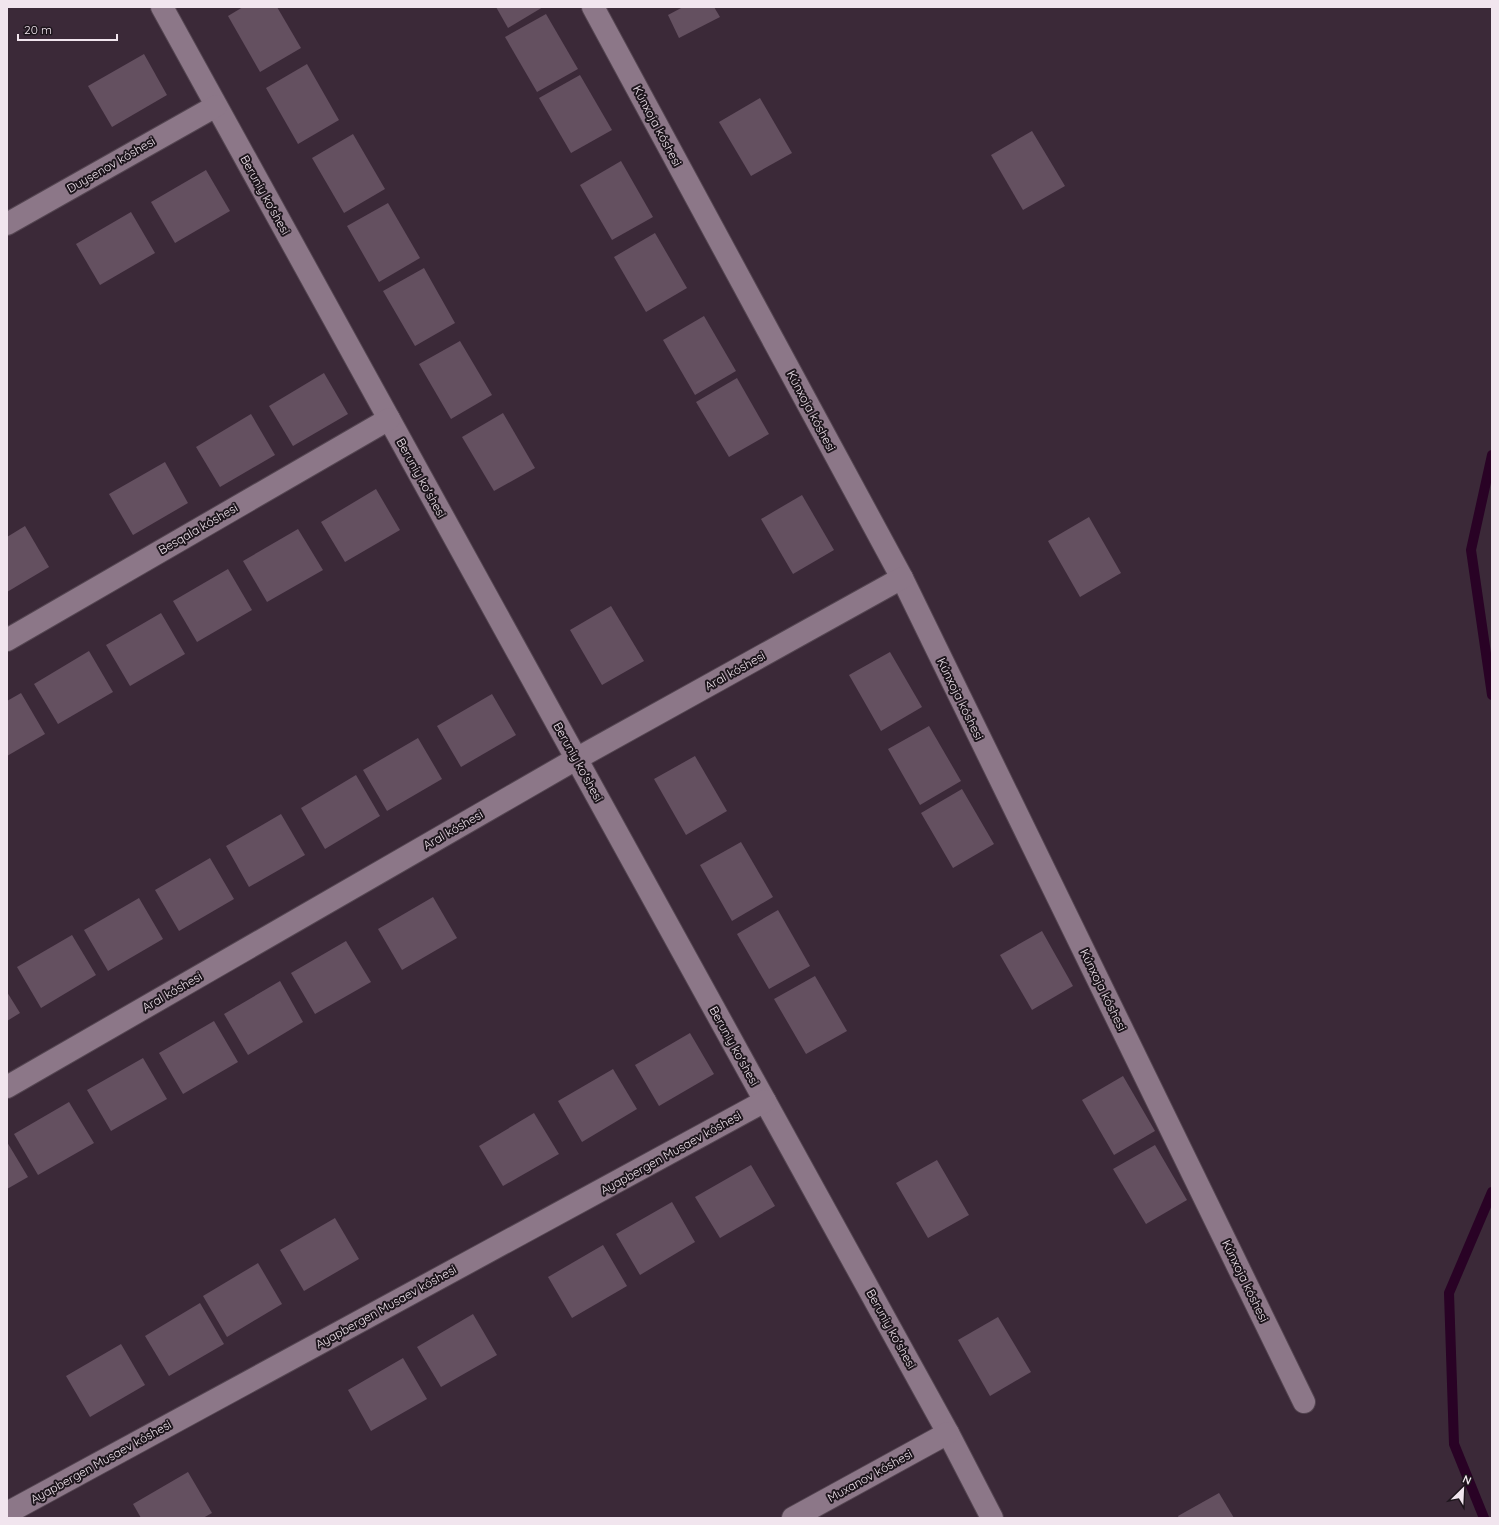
<svg xmlns="http://www.w3.org/2000/svg" width="1499" height="1525" viewBox="0 0 1499 1525" font-family="Quicksand,sans-serif">
<style>
.lines{fill:none;stroke-linecap:round;stroke-linejoin:round}
.stream{stroke:#290225;stroke-width:10}
.building{fill:#645060}
.minor-casing{stroke:#544551;stroke-width:24}
.minor{stroke:#8c7788;stroke-width:22}
.labels{text-anchor:middle;stroke-width:4;stroke-linejoin:round;paint-order:stroke}
.street-label{font-size:12px;fill:#f1e5ee;stroke:#1d151c}
</style>
<rect width="100%" height="100%" fill="#3b2938"/>
<g class="lines">
<!-- stream -->
<g class="stream">
<polyline points="1492,455 1471,550 1492,695"/>
<polyline points="1484,1518 1454,1444 1449,1293 1492,1192"/>
</g>
</g>
<!-- building -->
<g class="building">
<polygon points="243,7 277,7 301,48 260,72 228,16"/>
<polygon points="496,7 543,7 508,28"/>
<polygon points="683,7 714,7 720,17 679,38 668,15"/>
<polygon points="546,14 578,69 537,92 505,37"/>
<polygon points="144,54 167,95 112,127 88,86"/>
<polygon points="307,64 339,120 298,144 266,88"/>
<polygon points="580,75 612,130 571,153 539,98"/>
<polygon points="760,98 792,153 751,176 719,122"/>
<polygon points="1032,131 1065,186 1023,210 991,155"/>
<polygon points="353,134 385,189 344,213 312,158"/>
<polygon points="621,161 653,217 612,240 580,185"/>
<polygon points="206,170 230,211 175,243 151,202"/>
<polygon points="388,203 420,258 379,282 347,226"/>
<polygon points="131,212 155,253 100,285 76,244"/>
<polygon points="655,233 687,288 646,312 614,257"/>
<polygon points="424,268 455,323 415,346 383,291"/>
<polygon points="704,316 736,371 695,395 663,340"/>
<polygon points="460,341 492,395 451,419 419,364"/>
<polygon points="324,373 348,414 293,446 269,406"/>
<polygon points="737,378 769,434 729,457 696,402"/>
<polygon points="503,413 535,468 494,491 462,437"/>
<polygon points="251,414 275,455 220,487 196,447"/>
<polygon points="165,462 188,503 133,535 109,494"/>
<polygon points="376,489 400,530 345,562 321,522"/>
<polygon points="802,495 834,550 793,574 761,519"/>
<polygon points="1089,517 1121,573 1080,597 1048,541"/>
<polygon points="25,526 49,567 7,592 7,537"/>
<polygon points="298,529 323,570 267,602 243,561"/>
<polygon points="228,569 252,610 197,642 173,601"/>
<polygon points="611,606 644,661 602,685 570,630"/>
<polygon points="161,613 185,654 130,686 106,645"/>
<polygon points="89,651 113,692 58,724 34,684"/>
<polygon points="890,652 922,707 881,731 849,675"/>
<polygon points="21,693 45,734 7,756 7,701"/>
<polygon points="492,694 516,735 461,767 437,726"/>
<polygon points="929,726 961,781 920,805 888,749"/>
<polygon points="418,738 442,779 387,811 363,770"/>
<polygon points="695,756 727,811 686,835 654,779"/>
<polygon points="356,775 380,816 325,849 301,808"/>
<polygon points="962,789 994,844 953,868 921,813"/>
<polygon points="281,814 305,855 249,887 226,846"/>
<polygon points="741,842 773,897 732,921 700,865"/>
<polygon points="210,858 234,899 179,931 155,890"/>
<polygon points="433,897 457,938 402,970 378,929"/>
<polygon points="139,898 163,939 108,971 84,930"/>
<polygon points="778,910 810,966 769,989 737,934"/>
<polygon points="1042,931 1073,986 1032,1010 1000,955"/>
<polygon points="72,935 96,975 41,1008 17,967"/>
<polygon points="346,941 371,982 315,1014 291,973"/>
<polygon points="815,976 847,1031 806,1054 774,999"/>
<polygon points="280,981 303,1022 248,1055 224,1014"/>
<polygon points="7,992 20,1013 7,1021"/>
<polygon points="214,1021 238,1062 183,1094 159,1053"/>
<polygon points="690,1033 714,1074 659,1106 635,1065"/>
<polygon points="143,1058 167,1099 111,1131 87,1090"/>
<polygon points="613,1069 637,1109 582,1142 558,1101"/>
<polygon points="1123,1076 1155,1131 1114,1155 1082,1100"/>
<polygon points="69,1102 94,1143 38,1175 14,1134"/>
<polygon points="534,1113 559,1154 503,1186 479,1146"/>
<polygon points="7,1142 28,1177 7,1189"/>
<polygon points="1155,1145 1187,1200 1146,1224 1113,1169"/>
<polygon points="937,1160 969,1215 928,1238 896,1183"/>
<polygon points="751,1165 775,1206 720,1238 695,1197"/>
<polygon points="672,1202 695,1242 640,1275 616,1234"/>
<polygon points="335,1218 359,1259 304,1291 280,1250"/>
<polygon points="603,1245 627,1286 572,1318 548,1277"/>
<polygon points="258,1263 282,1304 227,1337 203,1296"/>
<polygon points="200,1303 224,1344 169,1376 145,1336"/>
<polygon points="473,1314 497,1355 441,1387 417,1347"/>
<polygon points="998,1317 1031,1372 990,1396 958,1340"/>
<polygon points="121,1344 145,1385 90,1417 66,1376"/>
<polygon points="403,1358 427,1399 371,1431 348,1390"/>
<polygon points="188,1472 212,1513 203,1518 141,1518 133,1504"/>
<polygon points="1219,1493 1234,1518 1179,1518 1178,1516"/>
</g>
<g class="lines">
<!-- minor casing -->
<g class="minor-casing">
<g id="minor">
<polyline points="162,7 948,1433 992,1518"/>
<polyline points="593,7 902,578 1304,1402"/>
<polyline points="7,224 216,106"/>
<polyline points="7,640 389,419"/>
<polyline points="7,1087 576,759 902,578"/>
<polyline points="7,1513 765,1101"/>
<polyline points="793,1518 948,1433"/>
</g>
</g>
<!-- minor -->
<use href="#minor" class="minor"/>
</g>
<g class="labels">
<!-- street labels -->
<g class="street-label">
<text transform="translate(657 126) rotate(62)" y="4">Kúnxoja kóshesi</text>
<text transform="translate(111 165) rotate(-30)" y="4">Duysenov kóshesi</text>
<text transform="translate(265 195) rotate(61)" y="4">Beruniy ko'shesi</text>
<text transform="translate(811 411) rotate(62)" y="4">Kúnxoja kóshesi</text>
<text transform="translate(421 478) rotate(61)" y="4">Beruniy ko'shesi</text>
<text transform="translate(198 529) rotate(-30)" y="4">Besqala kóshesi</text>
<text transform="translate(735 671) rotate(-29)" y="4">Aral kóshesi</text>
<text transform="translate(960 699) rotate(64)" y="4">Kúnxoja kóshesi</text>
<text transform="translate(578 762) rotate(61)" y="4">Beruniy ko'shesi</text>
<text transform="translate(453 830) rotate(-30)" y="4">Aral kóshesi</text>
<text transform="translate(1103 990) rotate(64)" y="4">Kúnxoja kóshesi</text>
<text transform="translate(172 992) rotate(-30)" y="4">Aral kóshesi</text>
<text transform="translate(734 1046) rotate(61)" y="4">Beruniy ko'shesi</text>
<text transform="translate(671 1153) rotate(-29)" y="4">Ayapbergen Musaev kóshesi</text>
<text transform="translate(1245 1281) rotate(64)" y="4">Kúnxoja kóshesi</text>
<text transform="translate(386 1307) rotate(-29)" y="4">Ayapbergen Musaev kóshesi</text>
<text transform="translate(891 1329) rotate(61)" y="4">Beruniy ko'shesi</text>
<text transform="translate(101 1462) rotate(-29)" y="4">Ayapbergen Musaev kóshesi</text>
<text transform="translate(870 1476) rotate(-29)" y="4">Muxanov kóshesi</text>
</g>
</g>
<!-- border -->
<rect width="1499" height="1525" fill="none" stroke="#f1e5ee" stroke-width="16"/>
<!-- north arrow -->
<g transform="translate(1463 1489) rotate(24)" stroke="#1d151c" stroke-width="3" paint-order="stroke">
<path d="M0-3L7 15L0 10L-7 15Z" fill="#f1e5ee"/>
<text y="-6" font-size="11" font-weight="bold" text-anchor="middle" fill="#f1e5ee">N</text>
</g>
<!-- scale -->
<path d="M18 34v6h99v-6" fill="none" stroke="#f1e5ee" stroke-width="2"/>
<text x="24" y="34" font-size="12" fill="#f1e5ee" stroke="#1d151c" stroke-width="3" paint-order="stroke">20 m</text>
</svg>
